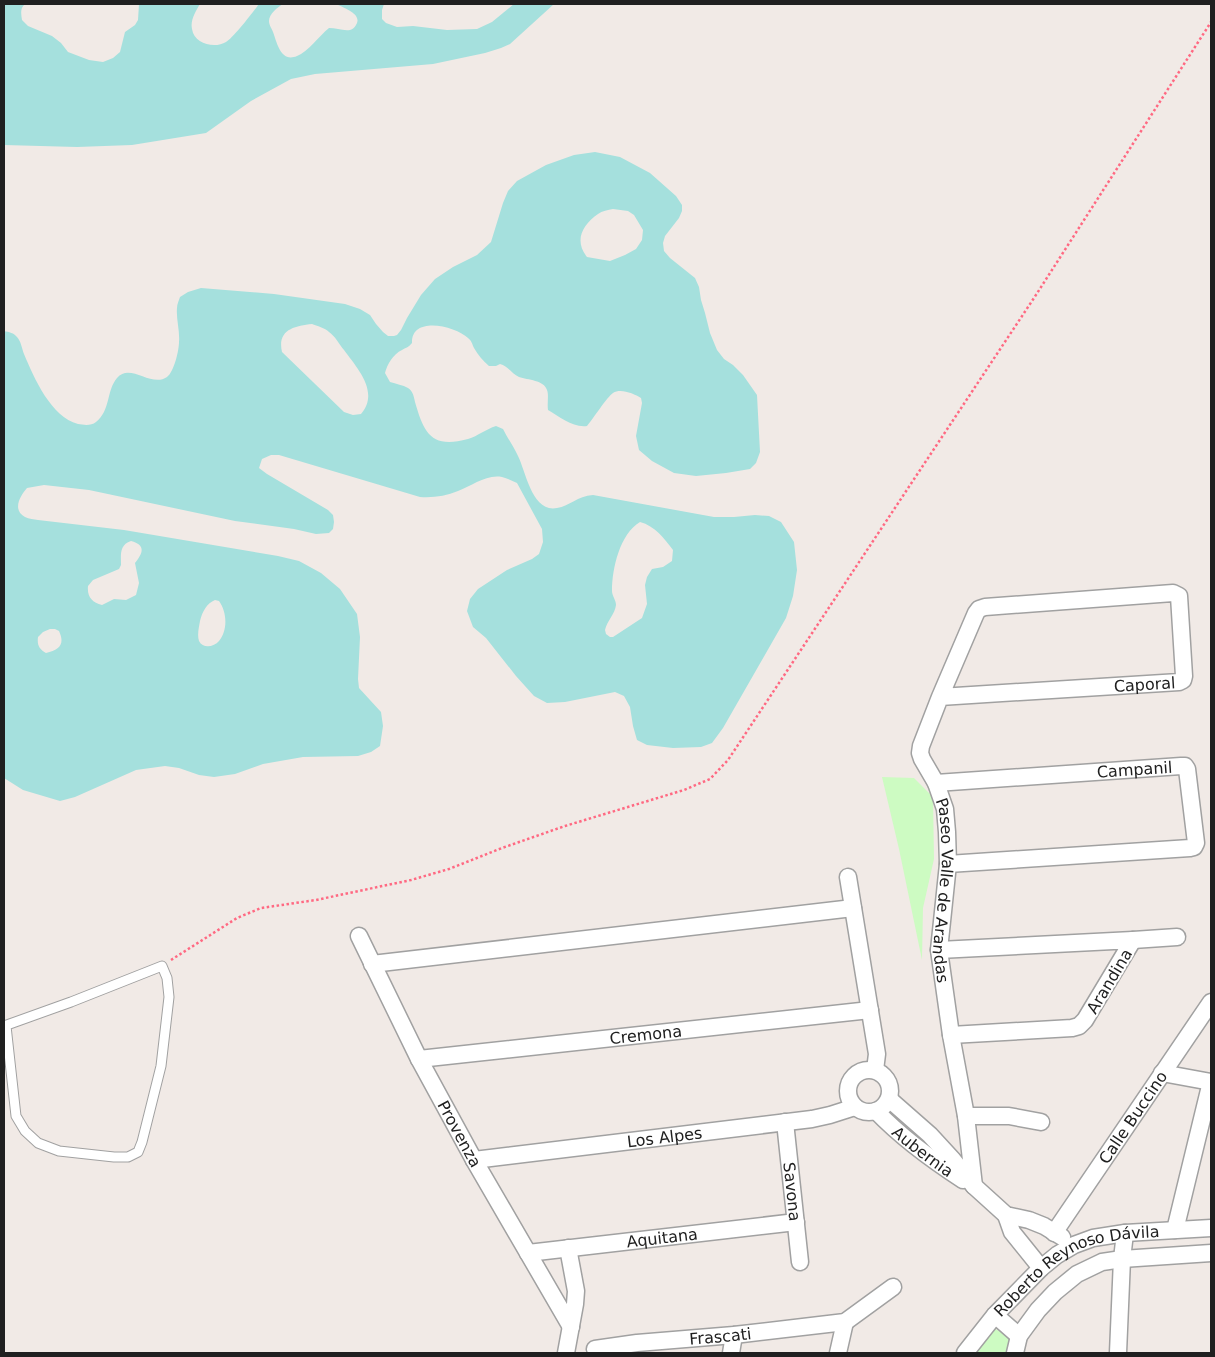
<svg xmlns="http://www.w3.org/2000/svg" width="1215" height="1357" viewBox="0 0 1215 1357" font-family="'DejaVu Sans',sans-serif">
<style>
.park{fill:#cdfbc2}
.water{fill:#a5e0dd;fill-rule:evenodd}
.lines{fill:none;stroke-linecap:round;stroke-linejoin:round}
.lane-casing{stroke:#a1a1a1;stroke-width:11}
.street-casing{stroke:#a1a1a1;stroke-width:19}
.path{stroke:#ff6982;stroke-width:2.5;stroke-dasharray:2.5 2.5;stroke-linecap:butt}
.lane{stroke:#fff;stroke-width:9}
.street{stroke:#fff;stroke-width:16}
.labels{text-anchor:middle;stroke-width:4;stroke-linejoin:round;paint-order:stroke}
.street-label{font-size:16px;fill:#202020;stroke:#fff}
</style>
<rect width="100%" height="100%" fill="#f1eae6"/>
<!-- park -->
<g class="park">
<polygon points="882,777 914,778 933,797 934,859 923,908 922,960 899,849"/>
<polygon points="993,1328 1011,1337 1013,1353 977,1353"/>
</g>
<!-- water -->
<g class="water">
<path d="M4,4h21c-5,4 -4,10 -3,16l6,6 24,10 9,7 7,9 21,8 14,2 10,-4 7,-6 5,-20 10,-7 3,-5 1,-16h61c-4,7 -10,16 -8,25 2,15 23,20 34,13 8,-5 27,-30 33,-38h24c-5,3 -14,10 -14,17 0,4 3,8 4,11 4,11 8,31 24,24 11,-4 22,-20 32,-28 7,0 14,3 21,2 3,-1 4,-2 6,-5 7,-11 -12,-17 -20,-21h48l-2,6v9l4,4 11,4 16,-1 34,4 30,-1 15,-7 22,-18h40l-44,40 -9,4 -16,5 -52,11 -118,10 -24,5 -40,22 -45,32 -74,12 -55,2 -73,-2z"/>
<path d="M595,152l25,5 30,16 26,23 6,9v6l-3,7 -14,18 -2,7 1,8 6,7 25,20 4,9 2,13 4,13 5,20 7,17 7,9 9,6 10,10 14,20 3,57 -4,11 -6,6 -24,4 -30,3 -22,-3 -22,-12 -13,-11 -3,-14 6,-33 -1,-5c-7,-4 -20,-10 -28,-5 -6,4 -20,26 -26,33 -14,2 -27,-9 -39,-16 -1,-7 1,-15 -1,-20 -3,-10 -19,-10 -28,-13 -7,-3 -11,-11 -19,-13l-4,2h-7c-6,-5 -11,-11 -15,-18 -2,-4 -2,-7 -6,-10 -12,-12 -57,-23 -56,5 -4,5 -5,4 -10,7 -9,4 -15,15 -17,23l5,9c6,2 13,3 18,6 5,3 6,9 7,14 9,31 16,47 53,37 10,-3 18,-10 28,-13l7,3c5,10 11,18 15,27 8,16 14,57 39,52 13,-2 20,-12 36,-13l121,22h20l21,-2 14,1 12,6 13,20 3,28 -4,26 -7,22 -63,110 -11,15 -11,4 -28,1 -26,-3 -10,-5 -4,-14 -3,-19 -6,-11 -9,-4 -50,10 -18,1 -13,-7 -18,-20 -30,-38 -13,-11 -6,-16 3,-12 8,-10 29,-19 25,-11 7,-5 4,-12 -1,-13 -25,-46c-5,-2 -10,-5 -15,-6 -16,-3 -30,9 -44,14 -12,5 -25,7 -38,6l-141,-42h-8l-9,4 -3,9 8,6 61,36 5,5 1,7 -1,7 -4,4 -13,1 -22,-5 -59,-8 -146,-31 -45,-5 -17,3c-7,8 -15,22 -2,29 4,2 9,2 13,3l86,10 154,26 21,5 22,12 19,16 17,25 3,23 -2,42 1,9 22,24 2,14 -3,20 -9,6 -13,4 -55,1 -40,7 -28,10 -21,3 -15,-2 -20,-7 -14,-2 -29,4 -61,27 -15,4 -37,-11 -19,-12v-447c5,1 10,2 13,6 4,4 5,12 7,17 10,24 27,63 54,70 6,1 13,2 18,-2 15,-12 10,-31 21,-44 13,-16 34,10 50,-1 7,-5 12,-27 12,-35 1,-11 -3,-23 -2,-34 0,-4 2,-8 3,-11l8,-5 13,-4 73,6 71,10 15,5 10,6 6,9 7,8 5,4h6l3,-1 4,-5 6,-12 14,-23 14,-16 18,-12 24,-12 14,-13 12,-39 5,-12 9,-10 29,-16 28,-10zM613,209l15,2 6,4 9,15 -1,10 -6,9 -11,6 -15,6 -23,-4c-13,-16 -5,-32 11,-43 4,-3 10,-4 15,-5zM312,324c5,2 13,4 17,8 6,4 10,12 15,18 13,18 36,42 17,64l-8,1 -9,-3 -62,-60c-5,-22 12,-26 30,-28zM640,522c15,4 24,16 33,28l-1,11 -9,6 -11,2 -5,8 -2,8 2,19 -5,14 -29,19h-3l-4,-3 -1,-4c2,-9 10,-16 11,-25 0,-5 -4,-9 -4,-14 0,-23 8,-57 28,-69zM131,541c15,4 12,12 4,22l4,20 -3,12 -10,5 -12,-1 -12,6c-10,-3 -15,-8 -14,-19l5,-6 26,-11 2,-4c0,-10 -2,-20 10,-24zM215,600l4,1c8,11 9,29 0,40 -5,6 -16,8 -20,0 -2,-6 0,-14 1,-20 2,-9 7,-18 15,-21zM50,629h5l4,2c6,13 1,19 -13,22 -7,-4 -9,-8 -8,-16l5,-5z"/>
</g>
<g class="lines">
<!-- lane casing -->
<g class="lane-casing">
<polyline id="lane" points="4,1026 71,1002 162,966 167,978 169,997 161,1066 142,1142 138,1152 128,1157 114,1157 59,1151 38,1143 25,1131 16,1116 6,1026"/>
</g>
<!-- street casing -->
<g class="street-casing">
<g id="street">
<path id="s1" d="M940,697l239,-15 4,-2 1,-4 -5,-80 -6,-3 -188,14 -6,2 -3,4 -36,84 -19,49 -1,7 2,6 14,24 9,26 2,23 1,32 -9,86 12,85 15,81 8,70"/>
<path id="s2" d="M936,783l245,-17h4l2,3 9,74 -2,4 -4,1 -242,16"/>
<polyline points="848,877 877,1054 875,1070"/>
<path id="s3" d="M359,936l60,123 55,101 97,167"/>
<polyline points="1133,940 1177,937"/>
<polyline points="939,950 1133,940 1085,1020 1079,1026 1072,1028 951,1035"/>
<polyline points="372,964 853,908"/>
<path id="s4" d="M419,1059l451,-49"/>
<circle cx="869" cy="1091" r="21"/>
<polyline points="1162,1073 1211,1082"/>
<polyline points="889,1099 930,1135 953,1160 974,1186 1006,1215 1029,1220 1044,1226 1062,1237"/>
<path id="s5" d="M876,1111c26,27 56,49 87,69"/>
<polyline points="966,1116 1009,1116 1041,1122"/>
<path id="s6" d="M785,1122l15,140"/>
<path id="s7" d="M474,1160l338,-41 18,-4 25,-8"/>
<polyline points="1006,1215 1012,1232 1041,1268"/>
<polyline points="1175,1230 1211,1082"/>
<path id="s8" d="M1054,1233l157,-231"/>
<path id="s9" d="M528,1253l268,-31"/>
<polyline points="995,1315 1019,1336"/>
<path id="s10" d="M595,1349l42,-6 97,-8 111,-13 48,-35"/>
<polyline points="566,1353 575,1304 576,1291 568,1248"/>
<polyline points="731,1353 734,1335"/>
<polyline points="838,1353 845,1322"/>
<path id="s11" d="M965,1353l30,-38 46,-47 16,-13 17,-10 19,-7 32,-5 86,-5"/>
<polyline points="1015,1353 1019,1336 1038,1310 1055,1292 1077,1274 1102,1262 1122,1259 1211,1253"/>
<polyline points="1118,1353 1122,1259 1125,1233"/>
</g>
</g>
<!-- path -->
<polyline class="path" points="171,960 237,918 261,908 316,900 411,880 449,869 502,848 565,826 684,790 710,779 728,760 1034,298 1211,22"/>
<!-- lane -->
<use href="#lane" class="lane"/>
<!-- street -->
<use href="#street" class="street"/>
</g>
<g class="labels">
<!-- street labels -->
<g class="street-label">
<text dy="6" stroke="none"><textPath href="#s1" startOffset="205">Caporal</textPath></text>
<text dy="6" stroke="none"><textPath href="#s2" startOffset="199">Campanil</textPath></text>
<text dy="6" stroke="none"><textPath href="#s1" startOffset="829">Paseo Valle de Arandas</textPath></text>
<text transform="translate(1109 981) rotate(-59)" y="6">Arandina</text>
<text dy="6" stroke="none"><textPath href="#s4" startOffset="228">Cremona</textPath></text>
<text dy="6" stroke="none"><textPath href="#s8" startOffset="140">Calle Buccino</textPath></text>
<text dy="6" stroke="none"><textPath href="#s3" startOffset="222">Provenza</textPath></text>
<text dy="6" stroke="none"><textPath href="#s7" startOffset="192">Los Alpes</textPath></text>
<text dy="6" stroke="none"><textPath href="#s5" startOffset="62">Aubernia</textPath></text>
<text dy="6" stroke="none"><textPath href="#s6" startOffset="70">Savona</textPath></text>
<text dy="6" stroke="none"><textPath href="#s9" startOffset="135">Aquitana</textPath></text>
<text dy="6" stroke="none"><textPath href="#s11" startOffset="146">Roberto Reynoso Dávila</textPath></text>
<text dy="6" stroke="none"><textPath href="#s10" startOffset="126">Frascati</textPath></text>
</g>
</g>
<!-- border -->
<rect width="1215" height="1357" fill="none" stroke="#202020" stroke-width="10"/>
</svg>
